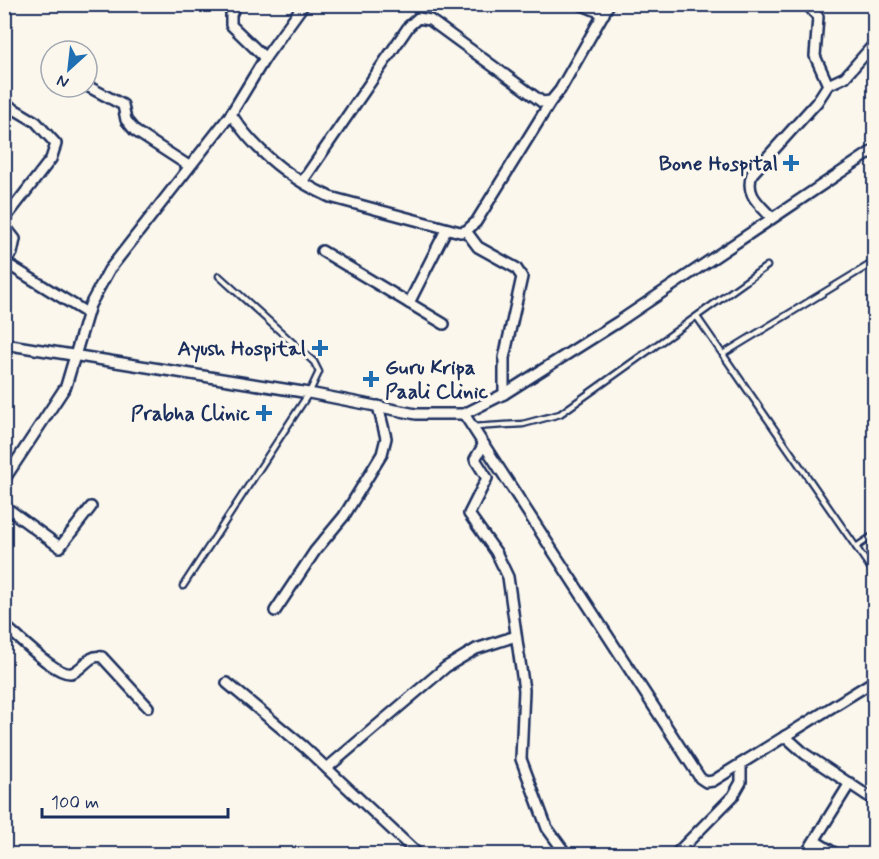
<svg xmlns="http://www.w3.org/2000/svg" width="879" height="859" viewBox="0 0 879 859" font-family="Mynerve,sans-serif">
<style>
.lines{fill:none;stroke-linecap:round;stroke-linejoin:round}
.lane-casing{stroke:#1b2f5e;stroke-width:9}
.street-casing{stroke:#1b2f5e;stroke-width:14}
.lane{stroke:#fbf7ec;stroke-width:4.5}
.street{stroke:#fbf7ec;stroke-width:9}
.poi-dot{fill:#1f6fb2;stroke:#fbf7ec;stroke-width:2}
.labels{text-anchor:middle;stroke-width:6;stroke-linejoin:round;paint-order:stroke}
.poi-label{font-size:21px;font-weight:bold;fill:#1b2f5e;stroke:#fbf7ec;text-anchor:end}
</style>
<rect width="100%" height="100%" fill="#fbf7ec"/>
<filter id="ink" filterUnits="userSpaceOnUse"><feTurbulence type="fractalNoise" baseFrequency=".0167" numOctaves="2"/><feDisplacementMap in="SourceGraphic" scale="12" xChannelSelector="R" yChannelSelector="G"/><feConvolveMatrix kernelMatrix="1 2 1 2 8 2 1 2 1" color-interpolation-filters="sRGB"/></filter>
<g filter="url(#ink)">
<g class="lines">
<!-- lane casing -->
<g class="lane-casing">
<g id="lane">
<polyline points="697,317 874,573"/>
<polyline points="723,354 874,262"/>
<polyline points="473,427 523,424 560,414 767,266"/>
<polyline points="856,547 874,535"/>
<polyline points="183,586 309,393 319,372 314,362 219,276"/>
</g>
</g>
<!-- street casing -->
<g class="street-casing">
<g id="street">
<polyline points="236,4 231,15 231,25 265,58"/>
<polyline points="580,4 604,14"/>
<polyline points="4,5 5,4"/>
<polyline points="828,85 845,77 874,44"/>
<polyline points="87,86 123,105 126,120 135,131 189,166"/>
<polyline points="4,103 36,122 56,144 51,159 4,220"/>
<polyline points="231,114 265,58 304,4"/>
<polyline points="302,182 409,26 418,18 430,20 542,102 551,101 560,90 609,4"/>
<path d="M771,217c-13,-14 -26,-23 -19,-43l65,-72 11,-17 -13,-29 3,-39 -11,-13"/>
<polyline points="4,225 15,239 12,253 4,260"/>
<polyline points="466,231 478,247 516,268 522,277 504,358 504,394"/>
<polyline points="322,251 444,324"/>
<polyline points="4,262 87,313"/>
<polyline points="409,303 446,230"/>
<polyline points="4,344 309,393 416,414 464,414 504,394 618,322 874,150"/>
<polyline points="464,414 700,778 706,782 713,781 874,681"/>
<polyline points="484,444 475,459 487,478 469,514 496,552 508,577 524,690 521,759 547,828 566,854"/>
<path d="M4,480l62,-94 24,-81 19,-35 122,-156c25,38 57,64 99,83l130,35 6,-1 10,-9 75,-121"/>
<polyline points="4,506 60,547 91,507"/>
<polyline points="275,611 315,551 344,516 382,454 386,438 378,406"/>
<path d="M4,625c13,10 56,56 70,47 11,-5 15,-18 28,-15l46,50"/>
<polyline points="227,683 304,747 418,854"/>
<polyline points="785,736 805,754 874,800"/>
<polyline points="327,768 446,667 476,649 516,636"/>
<polyline points="815,841 836,854"/>
<polyline points="676,854 733,796 741,782 741,764"/>
<polyline points="806,854 850,783"/>
</g>
</g>
<!-- lane -->
<use href="#lane" class="lane"/>
<!-- street -->
<use href="#street" class="street"/>
</g>
</g>
<!-- markers -->
<g class="poi-dot">
<path d="M788 154h6v6h6v6h-6v6h-6v-6h-6v-6h6z"/>
<path d="M317 339h6v6h6v6h-6v6h-6v-6h-6v-6h6z"/>
<path d="M368 370h6v6h6v6h-6v6h-6v-6h-6v-6h6z"/>
<path d="M261 404h6v6h6v6h-6v6h-6v-6h-6v-6h6z"/>
</g>
<g class="labels">
<!-- poi labels -->
<g class="poi-label">
<text x="778" y="170">Bone Hospital</text>
<text x="306" y="355">Ayush Hospital</text>
<text x="385" y="374" text-anchor="start">Guru Kripa<tspan x="385" dy="24">Paali Clinic</tspan></text>
<text x="250" y="420">Prabha Clinic</text>
</g>
</g>
<!-- margin -->
<rect width="879" height="859" fill="none" stroke="#fbf7ec" stroke-width="24"/>
<rect x="12" y="12" width="855" height="835" fill="none" stroke="#1b2f5e" stroke-width="2" filter="url(#ink)"/>
<!-- north arrow -->
<g transform="translate(69 69) rotate(207)"><circle r="28" fill="#fbf7ec" stroke="#a1a7b3" stroke-width="1.5"/>
<path d="M0-4.5L10 22L0 15L-10 22Z" fill="#1f6fb2"/>
<text y="-9" font-size="16" font-weight="bold" text-anchor="middle" fill="#1b2f5e">N</text>
</g>
<!-- scale -->
<path d="M42 808v9h186v-9" fill="none" stroke="#1b2f5e" stroke-width="3"/>
<text x="51" y="808" font-size="18" fill="#1b2f5e" stroke="#fbf7ec" stroke-width="4.5" paint-order="stroke">100 m</text>
</svg>
